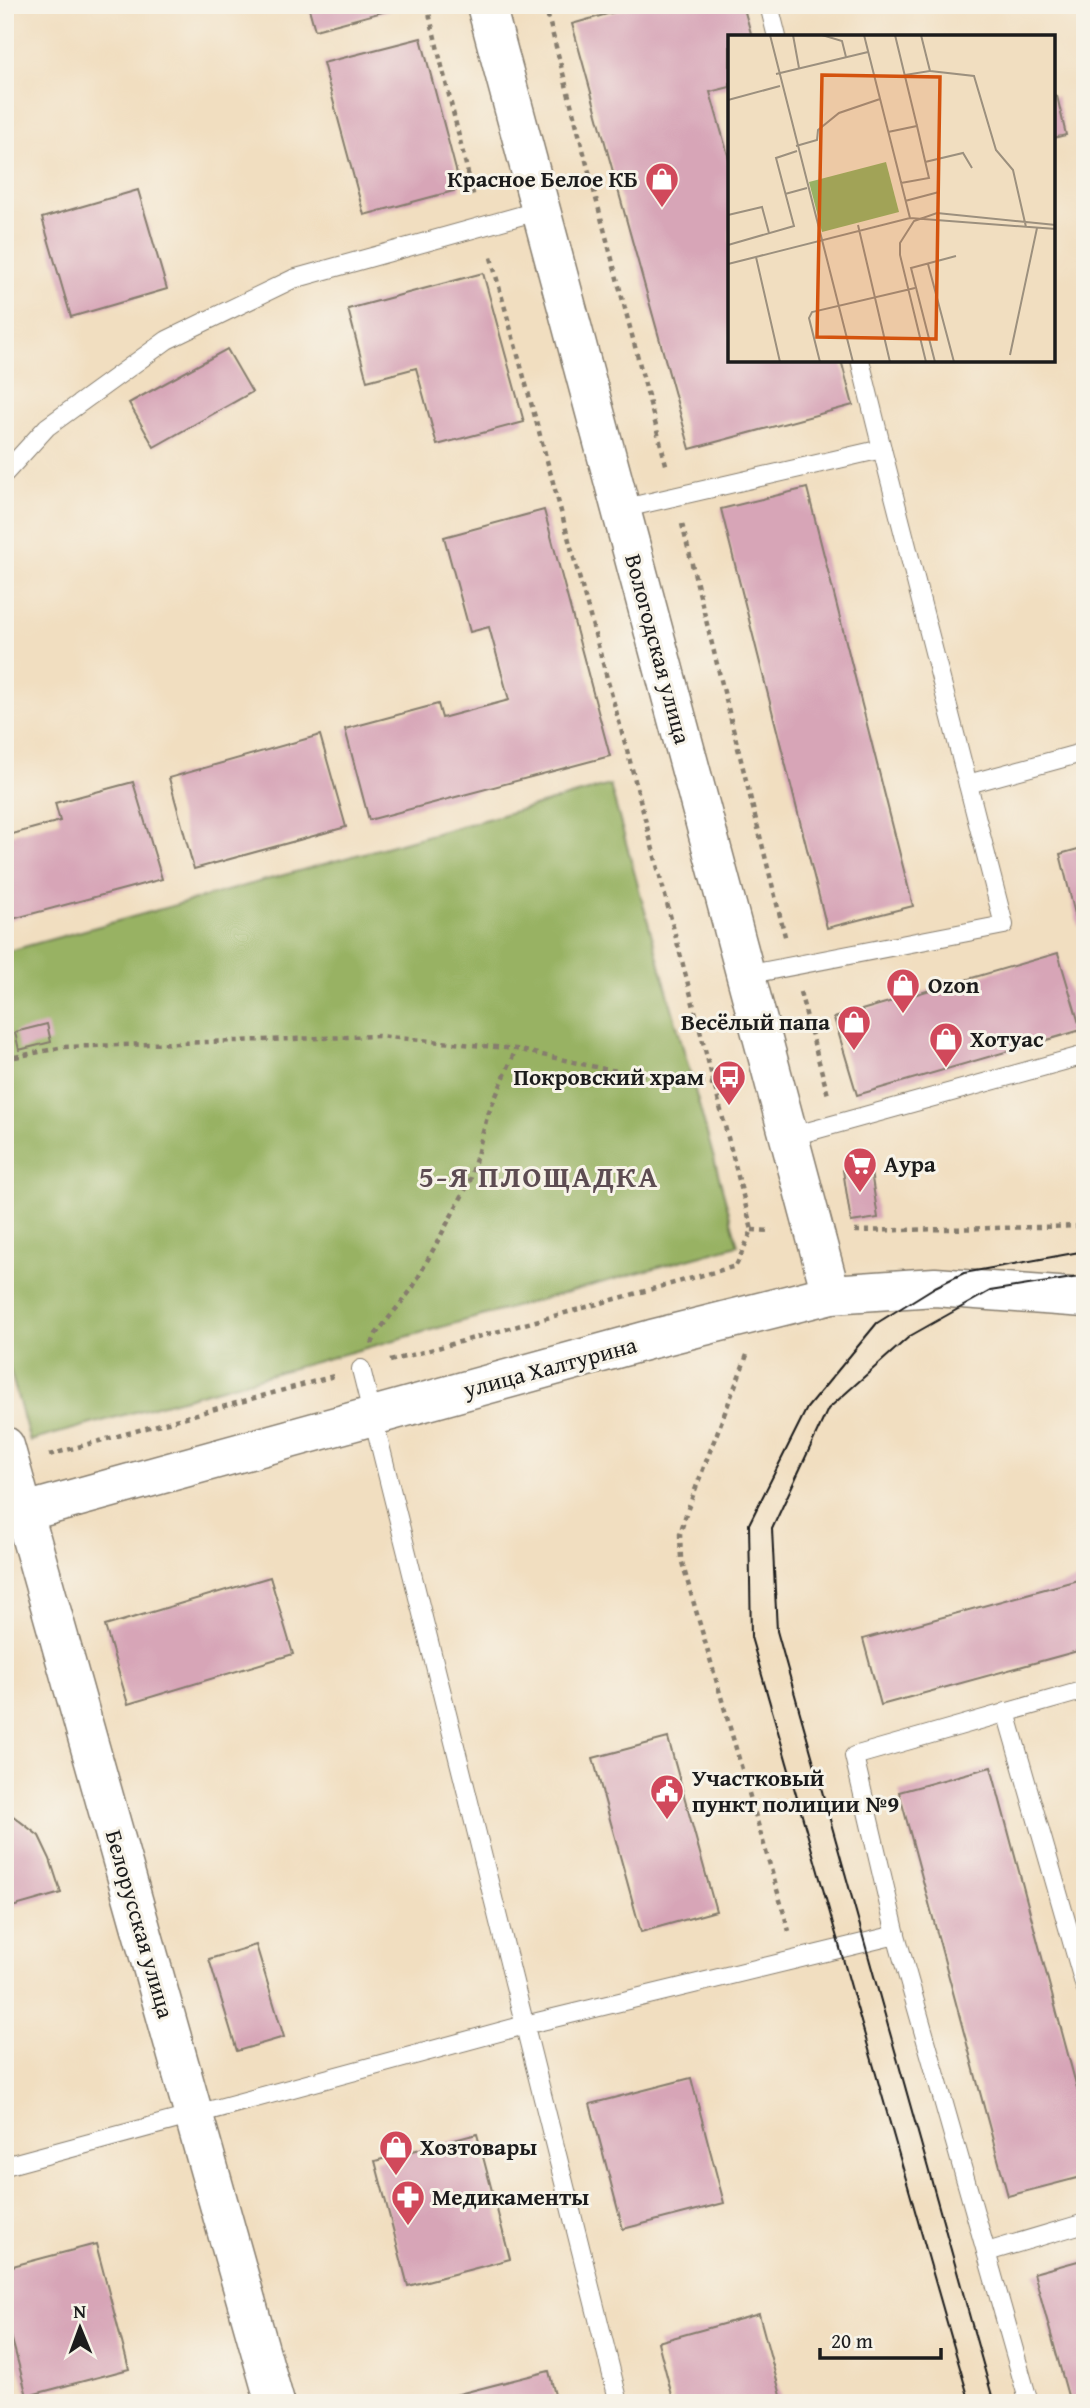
<svg xmlns="http://www.w3.org/2000/svg" width="1090" height="2408" viewBox="0 0 1090 2408" font-family="'Gentium Book Plus',serif">
<style>
.forest{fill:#98b264;stroke:#5a6740;stroke-width:2}
.building{fill:#d7a5b7}
.lines{fill:none;stroke-linecap:round;stroke-linejoin:round}
.lane-casing{stroke:#867d6e;stroke-width:20}
.secondary-casing{stroke:#867d6e;stroke-width:41}
.path{stroke:#867d6e;stroke-width:4.5;stroke-dasharray:5 5;stroke-linecap:butt}
.lane{stroke:#fff;stroke-width:18}
.secondary{stroke:#fff;stroke-width:38}
.tram{stroke:#1c1c1c;stroke-width:2}
.labels{text-anchor:middle;stroke-width:6;stroke-linejoin:round;paint-order:stroke}
.poi-label{font-size:23px;font-weight:bold;fill:#1c1c1c;stroke:#f7f3e8;text-anchor:start}
.street-label{font-size:23px;fill:#1c1c1c;stroke:#f7f3e8}
.district-label{font-size:30px;font-weight:bold;letter-spacing:2px;fill:#5d4c52;stroke:#f7f3e8}
.inset-road{fill:none;stroke:#9c907e;stroke-width:2}
.view{fill:#d4530e;fill-opacity:0.15;stroke:#d4530e;stroke-width:3.5}
.inset-edge{fill:none;stroke:#1c1c1c;stroke-width:3.5}
</style>
<rect width="100%" height="100%" fill="#f7f3e8"/>
<filter id="ink" filterUnits="userSpaceOnUse"><feTurbulence type="fractalNoise" baseFrequency=".0143" numOctaves="2"/><feDisplacementMap in="SourceGraphic" scale="14" xChannelSelector="R" yChannelSelector="G"/><feConvolveMatrix kernelMatrix="1 2 1 2 8 2 1 2 1" color-interpolation-filters="sRGB"/></filter>
<filter id="wash" filterUnits="userSpaceOnUse"><feTurbulence type="fractalNoise" baseFrequency=".00686" numOctaves="4" result="noise"/><feDisplacementMap in="SourceGraphic" scale="28" xChannelSelector="R" yChannelSelector="G"/><feGaussianBlur stdDeviation="1.57" result="paint"/><feColorMatrix in="noise" values="0 0 0 0 0 0 0 0 0 0 0 0 0 0 0 0 0 1.4 0 .05"/><feComposite in="paint" operator="in"/></filter>
<g filter="url(#wash)">
<rect width="100%" height="100%" fill="#f1dec0"/>
<!-- forest -->
<polygon class="forest" points="610,785 738,1245 30,1441 5,1352 5,952"/>
<g id="blocks">
<!-- building -->
<g class="building">
<polygon points="308,5 405,5 405,6 315,30"/>
<polygon points="639,5 743,5 752,37 730,37 730,87 710,92 730,162 730,360 841,360 853,405 690,449 572,24"/>
<polygon points="421,38 461,189 364,215 323,63"/>
<polygon points="1057,96 1066,135 1053,138 1053,97"/>
<polygon points="138,190 167,289 71,317 42,218"/>
<polygon points="483,273 524,422 437,445 416,368 367,381 348,309"/>
<polygon points="227,349 252,392 154,447 129,403"/>
<polygon points="807,488 913,906 827,928 721,509"/>
<polygon points="544,510 610,756 369,820 345,729 438,704 442,718 509,700 489,627 470,632 444,537"/>
<polygon points="320,735 346,827 194,869 169,778"/>
<polygon points="133,782 162,879 5,921 5,836 60,821 55,803"/>
<polygon points="1085,847 1085,924 1078,926 1060,854"/>
<polygon points="1058,953 1081,1030 857,1095 834,1018"/>
<polygon points="47,1024 51,1042 19,1050 15,1032"/>
<polygon points="870,1165 878,1218 851,1222 843,1170"/>
<polygon points="270,1577 293,1654 128,1704 105,1626"/>
<polygon points="1085,1578 1085,1649 881,1705 863,1639"/>
<polygon points="668,1738 716,1911 641,1932 593,1758"/>
<polygon points="991,1767 1085,2118 1085,2176 1008,2196 899,1792"/>
<polygon points="5,1814 13,1816 39,1836 50,1859 61,1893 5,1909"/>
<polygon points="256,1945 284,2037 237,2051 209,1959"/>
<polygon points="691,2078 724,2203 623,2229 590,2104"/>
<polygon points="477,2134 510,2259 408,2286 375,2161"/>
<polygon points="96,2244 129,2369 27,2396 5,2313 5,2268"/>
<polygon points="1085,2259 1085,2403 1070,2403 1034,2273"/>
<polygon points="759,2314 783,2403 674,2403 658,2342"/>
<polygon points="549,2371 557,2403 449,2403 447,2397"/>
</g>
</g>
</g>
<g filter="url(#ink)">
<use href="#blocks" fill-opacity="0" stroke="#867d6e" stroke-width="2"/>
<g class="lines">
<!-- lane casing -->
<g class="lane-casing">
<g id="lane">
<polyline points="769,5 777,37"/>
<polyline points="860,360 882,449"/>
<polyline points="5,473 47,427 167,340 293,279 541,210"/>
<polyline points="621,509 882,449 1004,925 746,975"/>
<polyline points="968,784 1085,752"/>
<polyline points="789,1137 1085,1055"/>
<polyline points="361,1369 619,2403"/>
<polyline points="1006,1712 1085,1987"/>
<polyline points="5,2166 525,2025 896,1935"/>
<polyline points="987,2252 1085,2223"/>
<polyline points="1029,2403 896,1935 854,1756 1085,1690"/>
</g>
</g>
<!-- secondary casing -->
<g class="secondary-casing">
<g id="secondary">
<polyline points="486,5 831,1294"/>
<polyline points="5,1446 275,2403"/>
<polyline points="25,1512 652,1339 831,1294 935,1287 1085,1298"/>
</g>
</g>
<!-- path -->
<g class="path">
<polyline points="427,5 474,198"/>
<polyline points="545,5 667,468"/>
<polyline points="682,524 786,940"/>
<polyline points="800,992 828,1095"/>
<polyline points="5,1059 64,1047 378,1036 516,1049 604,1069 714,1084 734,1083"/>
<polyline points="752,1230 772,1231"/>
<polyline points="855,1231 1085,1226"/>
<polyline points="372,1344 376,1334 412,1289 470,1181 487,1117 516,1049"/>
<polyline points="747,1355 687,1511 680,1534 681,1559 789,1931"/>
<polyline points="390,1361 736,1266 752,1230 631,765 490,254"/>
<polyline points="49,1455 334,1376"/>
</g>
<!-- lane -->
<use href="#lane" class="lane"/>
<!-- secondary -->
<use href="#secondary" class="secondary"/>
<!-- tram -->
<g class="tram">
<polyline points="970,2403 751,1637 749,1524 807,1408 877,1323 935,1287 964,1273 1085,1251"/>
<polyline points="994,2403 777,1631 772,1529 828,1409 910,1336 990,1291 1085,1276"/>
</g>
</g>
</g>
<!-- icons -->
<defs>
<g id="shop-pin" transform="scale(1.75)"><path d="M0 17L-7.5 6A9.5 9.5 0 1 1 7.5 6Z" fill="#d1495b" stroke="#f7f3e8"/><path d="M-5-2.5h2.3a2.7 3.5 0 0 1 5.4 0H5L5.5 6h-11ZM-1.5-2.5h3a1.5 2.3 0 0 0-3 0Z" fill="#fff"/></g>
<g id="bus-pin" transform="scale(1.75)"><path d="M0 17L-7.5 6A9.5 9.5 0 1 1 7.5 6Z" fill="#d1495b" stroke="#f7f3e8"/><path d="M-5-6H5V4H4V6H2V4H-2V6H-4V4H-5ZM-3.5-4V0h7V-4ZM-3.5 1.2v1.5H-2V1.2ZM2 1.2v1.5H3.5V1.2Z" fill="#fff"/></g>
<g id="supermarket-pin" transform="scale(1.75)"><path d="M0 17L-7.5 6A9.5 9.5 0 1 1 7.5 6Z" fill="#d1495b" stroke="#f7f3e8"/><path d="M-6-5.5h2.5l.6 2H6L4.5 2H-2.5L-4.4-4H-6ZM-1.5 3.2a1.3 1.3 0 1 0 .1 0ZM3 3.2a1.3 1.3 0 1 0 .1 0Z" fill="#fff"/></g>
<g id="civic-pin" transform="scale(1.75)"><path d="M0 17L-7.5 6A9.5 9.5 0 1 1 7.5 6Z" fill="#d1495b" stroke="#f7f3e8"/><path d="M-.6-6.5H3V-4.5H.6V-3L4-1V1h2V6H-6V1h2V-1L-.6-3ZM-1.2 2.5V6h2.4V2.5Z" fill="#fff"/></g>
<g id="pharmacy-pin" transform="scale(1.75)"><path d="M0 17L-7.5 6A9.5 9.5 0 1 1 7.5 6Z" fill="#d1495b" stroke="#f7f3e8"/><path d="M-2-6h4v4h4v4h-4v4h-4v-4h-4v-4h4Z" fill="#fff"/></g>
</defs>
<g fill-rule="evenodd">
<use href="#shop-pin" x="662" y="179"/>
<use href="#shop-pin" x="903" y="985"/>
<use href="#shop-pin" x="854" y="1022"/>
<use href="#shop-pin" x="946" y="1039"/>
<use href="#bus-pin" x="729" y="1077"/>
<use href="#supermarket-pin" x="860" y="1164"/>
<use href="#civic-pin" x="667" y="1791"/>
<use href="#shop-pin" x="396" y="2147"/>
<use href="#pharmacy-pin" x="408" y="2197"/>
</g>
<g class="labels">
<!-- poi labels -->
<g class="poi-label">
<text x="638" y="187" text-anchor="end">Красное Белое КБ</text>
<text x="928" y="993">Ozon</text>
<text x="830" y="1030" text-anchor="end">Весёлый папа</text>
<text x="970" y="1047">Хотуас</text>
<text x="704" y="1085" text-anchor="end">Покровский храм</text>
<text x="884" y="1172">Аура</text>
<text x="692" y="1786">Участковый<tspan x="692" dy="26">пункт полиции №9</tspan></text>
<text x="420" y="2155">Хозтовары</text>
<text x="432" y="2205">Медикаменты</text>
</g>
<!-- street labels -->
<g class="street-label">
<text transform="translate(658 649) rotate(75)" y="8">Вологодская улица</text>
<text transform="translate(550 1367) rotate(-15)" y="8">улица Халтурина</text>
<text transform="translate(140 1924) rotate(74)" y="8">Белорусская улица</text>
</g>
<!-- district labels -->
<g class="district-label">
<text x="539" y="1187">5-Я ПЛОЩАДКА</text>
</g>
</g>
<!-- overview -->
<g transform="translate(728 35)">
<rect width="327" height="327" fill="#f1dec0"/>
<path d="M158,127l13,50 -77,20 -13,-50z" fill="#98b264"/>
<path class="inset-road" d="M42,0l83,327M65,0l6,33M94,0l20,6 4,16M136,0l46,183M167,0l22,91M202,36l44,5 22,74 17,20 13,57M48,39l92,-22M177,40l25,-4 -9,-36M0,65l52,-14M160,97l29,-6 12,52 -28,5M68,111l21,-6 1,-10 21,-17 41,-14M197,127l38,-9 9,15M57,159l22,-6M177,166l34,-9M0,180l34,-8 7,26M130,190l32,137M0,210l66,-19 -18,-68 21,-7M28,222l24,105M0,229l182,-46 146,11M200,229l26,98M282,320l27,-127M92,327l-11,-44 3,-6 103,-24M198,327l-26,-107v-12l14,-22 23,-8 119,12M207,327l-24,-94 45,-12"/>
<path class="view" d="M94,40l118,2 -4,262 -119,-2z"/>
<rect width="327" height="327" class="inset-edge"/>
</g>
<!-- margin -->
<rect width="1090" height="2408" fill="none" stroke="#f7f3e8" stroke-width="28"/>
<!-- north arrow -->
<g transform="translate(80 2328) rotate(359)" stroke="#f7f3e8" stroke-width="5" paint-order="stroke">
<path d="M0-5L12 26L0 18L-12 26Z" fill="#1c1c1c"/>
<text y="-10" font-size="19" font-weight="bold" text-anchor="middle" fill="#1c1c1c">N</text>
</g>
<!-- scale -->
<path d="M820 2348v10h121v-10" fill="none" stroke="#1c1c1c" stroke-width="3.5"/>
<text x="831" y="2348" font-size="21" fill="#1c1c1c" stroke="#f7f3e8" stroke-width="5" paint-order="stroke">20 m</text>
</svg>
